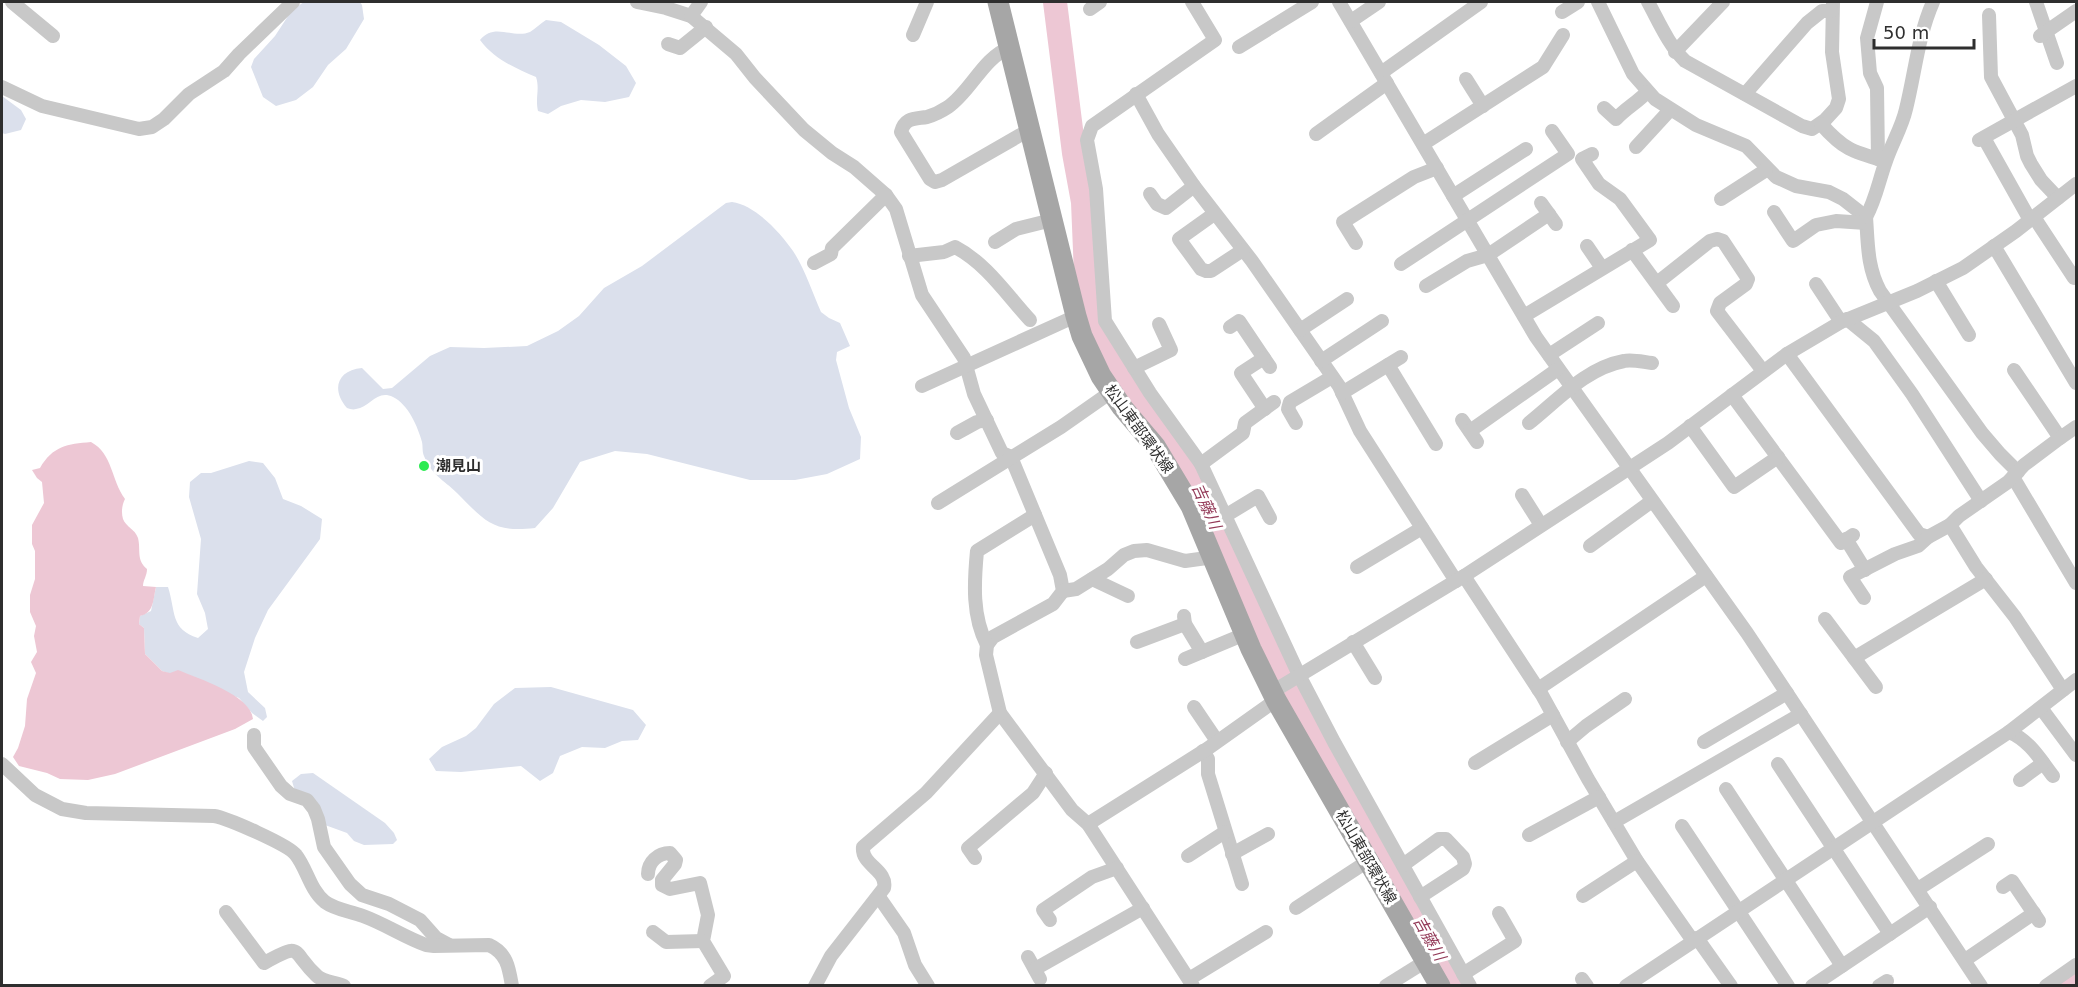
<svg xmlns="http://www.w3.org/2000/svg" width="2078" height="987" viewBox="0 0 2078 987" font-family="'DejaVu Sans','Noto Sans JP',sans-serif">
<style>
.green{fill:#dbe0ec}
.water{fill:#edc7d4}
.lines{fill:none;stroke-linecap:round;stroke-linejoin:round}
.river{stroke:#edc7d4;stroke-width:24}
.minor{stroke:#c8c8c8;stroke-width:14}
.primary{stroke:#a6a6a6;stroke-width:21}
.poi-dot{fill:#2beb51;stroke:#fff;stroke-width:2}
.labels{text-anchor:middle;stroke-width:6;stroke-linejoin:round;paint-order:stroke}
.street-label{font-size:15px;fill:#2e2e2e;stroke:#fff}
.poi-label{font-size:15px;font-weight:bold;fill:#2e2e2e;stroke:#fff;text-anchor:start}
.water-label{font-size:16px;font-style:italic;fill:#933a58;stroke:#fff}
</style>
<rect width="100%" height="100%" fill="#fff"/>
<!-- green -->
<g class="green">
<polygon points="304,2 360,2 362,5 364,19 346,49 328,65 313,87 296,100 276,106 263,97 251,67 254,59 275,36 292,10"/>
<path d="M546,20l15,2 38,23 27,21 10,17 -7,14 -24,5 -24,-2 -20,6 -13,8 -10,-3c-3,-13 2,-22 -2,-34 -21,-9 -42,-18 -56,-37 14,-18 33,-1 50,-8 5,-3 11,-9 16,-12z"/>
<polygon points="2,96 21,110 26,119 21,130 5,134 2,133"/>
<path d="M732,202c23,3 48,30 61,49 11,16 20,43 28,61l8,6 11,5 10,23 -13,6 -1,8 13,48 12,29 -1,22 -33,15 -32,6h-45l-103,-26 -32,-3 -35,11 -27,46 -18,20c-42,5 -50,-7 -78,-35 -14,-14 -25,-17 -33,-37 -2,-5 -1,-9 -2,-14 -4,-15 -14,-38 -29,-45 -16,-8 -23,10 -37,12 -3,1 -6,0 -9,-1 -16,-18 -10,-38 15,-40l21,21 9,-1 38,-32 20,-9 34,1 43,-2 31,-15 21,-15 25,-28 38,-22 84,-63z"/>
<path d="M249,461l14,2 12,15 8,21 18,7 21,13 -2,20 -52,71 -13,28 -11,34 4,20 17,16 2,9 -4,4 -11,-8 -13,-15 -77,-27 -17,-17 -1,-26 -5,-4 1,-8 11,-5 5,-24h12c8,25 2,42 30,51l10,-9 -3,-16 -8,-19 4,-55 -12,-42 1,-15 11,-9h10z"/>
<polygon points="551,687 633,710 646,725 638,740 622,741 605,748 582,747 560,756 553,773 540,781 521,766 461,772 436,771 429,759 442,747 466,736 476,728 494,704 515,688"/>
<polygon points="313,773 385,823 394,833 397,840 393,844 364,845 354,841 347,833 325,825 295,791 292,781 301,774"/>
</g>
<!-- water -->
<path class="water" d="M91,442c22,12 20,38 34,57 -3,6 -4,13 -2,20 3,8 12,10 15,19 3,12 -2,22 9,31 0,7 -4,11 -4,17l13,1c-3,13 -2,26 -16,29l-1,8 5,4 1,26 17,17 8,2 8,-3c19,8 73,25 75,49l-18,10 -120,45 -27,6 -28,-1 -13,-6 -28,-7 -6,-9 5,-9 7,-22 2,-27 9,-26 -5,-11 6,-10 -3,-16 2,-10 -6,-14v-17l5,-16v-28l-3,-7v-19l12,-22 -2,-21 -5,-4 -5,-8 8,-2c13,-22 27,-24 51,-26z"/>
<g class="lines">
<!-- river -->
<g class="river">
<polyline points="1055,2 1074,153 1083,202 1087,299 1092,322 1099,338 1127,380 1188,464 1272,652 1349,797 1457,986"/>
<polyline points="2065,986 2076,977"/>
</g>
<!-- minor -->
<g class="minor">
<polyline points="12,2 53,36"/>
<polyline points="637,2 666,8 691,16 736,54 755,78 804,130 832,153 854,167 886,195 896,209 922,295 964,358 974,394 1002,453 1011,457 1060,575 1063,591 1053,604 993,637 987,645 986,655 1000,713 1072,810 1088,824 1193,986"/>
<polyline points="1192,2 1215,40 1092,126 1087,140 1096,189 1105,321 1150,393 1201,464 1299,675 1334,742 1470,986"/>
<polyline points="1339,2 1536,337 1747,633 1981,986"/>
<path d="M1598,2l35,72 22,25 41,26 50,21 30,31 20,9 33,6 14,7 23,18c2,26 1,50 14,74l102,142 18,21 18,18"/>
<path d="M1648,2c11,20 20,42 37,59l117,65 10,3 13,-9 11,-12 3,-9 -7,-47 1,-50"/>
<polyline points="1877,2 1867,38 1870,73 1877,88 1878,159"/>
<polyline points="2036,2 2057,63"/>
<polyline points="1090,9 1100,2"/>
<polyline points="1562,12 1578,2"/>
<polyline points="1989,15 1991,77 2022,135 2027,156 2031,164 2041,180 2058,198"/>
<polyline points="691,16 701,2"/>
<polyline points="1351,21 1379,2"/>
<polyline points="913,35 927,2"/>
<polyline points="2040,36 2076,11"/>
<polyline points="668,44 680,48 706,27"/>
<polyline points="1239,47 1312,2"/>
<path d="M1009,48c-26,10 -38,43 -61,59 -6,4 -14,8 -21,10 -12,2 -22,0 -26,15l29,47 5,3 7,-2 87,-50"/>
<polyline points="1675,52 1723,2"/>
<polyline points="1381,73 1481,2"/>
<polyline points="1466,79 1483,106"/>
<polyline points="2,87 42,106 139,129 152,127 164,119 189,94 224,71 239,54 293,2"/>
<polyline points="1136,94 1158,134 1194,186 1252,261 1339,386 1360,431 1456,581"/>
<polyline points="1745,94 1807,23 1822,11 1832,11"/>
<path d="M1604,108l12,11c10,-11 22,-17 31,-27"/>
<path d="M1821,124c23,26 32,28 64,37"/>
<polyline points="1316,134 1387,83"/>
<polyline points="1984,138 2030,220"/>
<polyline points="1979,140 2076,86"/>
<polyline points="1423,144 1543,67 1563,35"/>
<polyline points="1636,147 1670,110"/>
<polyline points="1150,194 1157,204 1166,208 1194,186"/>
<polyline points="1453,196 1526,149"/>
<polyline points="1721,199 1766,170"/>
<polyline points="1541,203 1556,224"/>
<polyline points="1774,212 1793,241 1816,225 1836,221 1866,223"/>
<polyline points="1214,214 1179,239 1201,269 1206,271 1211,271 1243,250"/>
<path d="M1866,217c10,-18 13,-37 20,-56 6,-18 16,-34 20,-52 9,-36 12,-73 27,-107"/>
<polyline points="2034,217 2074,278"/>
<polyline points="995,242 1016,229 1052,220"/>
<polyline points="1356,243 1343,222 1414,177 1437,168"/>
<polyline points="1587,246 1602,268"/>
<polyline points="1994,246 2076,383"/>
<polyline points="1632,250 1673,306"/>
<path d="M909,256l35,-4 11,-5c31,16 52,48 75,73"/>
<polyline points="814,263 831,254 832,248 886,195"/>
<polyline points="1401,264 1568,154 1552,131"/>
<polyline points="1936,281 1969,335"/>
<polyline points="1657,283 1710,241 1717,239 1723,241 1748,279 1746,284 1720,303 1717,311 1763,371"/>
<polyline points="1816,284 1841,322"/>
<polyline points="1426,286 1467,261 1488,255 1549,214"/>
<polyline points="1524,316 1650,240 1620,199 1599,184 1582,159 1592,154"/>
<polyline points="1847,319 1874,341 1912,394 1981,501"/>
<polyline points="1230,327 1239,321 1270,367"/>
<polyline points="1300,330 1347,299"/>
<polyline points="1787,354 1919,534 1928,537"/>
<polyline points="1549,355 1598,323"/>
<polyline points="1264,358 1241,373 1265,409"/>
<polyline points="1321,361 1382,321"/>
<polyline points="1388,365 1436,444"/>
<polyline points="1134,368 1171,350 1159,324"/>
<polyline points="2014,370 2060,438"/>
<polyline points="922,386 1076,316"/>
<polyline points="1342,393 1401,357"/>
<polyline points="1732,395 1841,543 1853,535"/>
<polyline points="1462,420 1477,442"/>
<polyline points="1296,423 1288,409 1290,402 1332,377"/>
<path d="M1529,423c29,-23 57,-55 95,-62 8,-2 19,1 28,2"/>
<polyline points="1690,426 1734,487 1778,457"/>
<polyline points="1470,431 1558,369"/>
<polyline points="957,433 977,422 987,420"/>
<polyline points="1201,464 1243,433 1245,423 1274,402"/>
<polyline points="2013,477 2076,583"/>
<polyline points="1522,495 1541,525"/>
<polyline points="938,503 1061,427 1111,392"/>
<polyline points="1225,516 1258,496 1270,518"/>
<polyline points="1950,525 1976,567 2015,617 2063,690"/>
<polyline points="1846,539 1865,570"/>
<polyline points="1590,546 1652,501"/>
<polyline points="1357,567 1422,528"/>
<polyline points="1464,576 1542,695 1588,779 1637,861 1693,941"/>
<polyline points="1092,579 1128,596"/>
<polyline points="1063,591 1076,589 1108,569 1124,555 1134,551 1147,550 1185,561 1214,557"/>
<polyline points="1864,598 1850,577 1895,554 1918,546 1928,537 1950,525 1959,516 2008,482 2024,465 2060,438 2076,427"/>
<polyline points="1184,616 1185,624 1202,652"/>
<polyline points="1825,619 1876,687"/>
<polyline points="1137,642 1185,624"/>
<polyline points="1353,642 1375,678"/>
<path d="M987,645c-15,-29 -13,-62 -10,-94l58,-36"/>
<polyline points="1854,658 1986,579"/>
<polyline points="1185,659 1245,634"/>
<polyline points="1538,689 1706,576"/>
<polyline points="1272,692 1464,576 1668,443 1787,354 1841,322 1917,291 1963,268 2016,231 2076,184"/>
<polyline points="1194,707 1217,741"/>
<polyline points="2041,708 2076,755"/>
<path d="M2009,732c20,8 31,27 44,44"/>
<polyline points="254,735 254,747 281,786 290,794 307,800 314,809 318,819 324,847 350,884 362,895 389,904 420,920 436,938 449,945"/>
<polyline points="1567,742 1586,726 1625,699"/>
<polyline points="1704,742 1787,693"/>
<polyline points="1203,751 1208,759 1208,774 1242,884"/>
<polyline points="1475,763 1553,715"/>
<path d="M2,764l33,31 27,14 24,4 128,3c13,2 75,29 82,39 11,14 14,35 29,47 11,8 25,9 38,14 22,8 41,21 63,29l8,1 55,-1c18,8 20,23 23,41"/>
<polyline points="1778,764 1890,934"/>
<polyline points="2020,780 2043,763"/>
<polyline points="1726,789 1842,966"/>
<polyline points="1614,822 1801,714"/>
<polyline points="1088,824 1207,749 1276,700"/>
<polyline points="1682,826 1788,986"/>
<polyline points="1529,835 1599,797"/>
<polyline points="1232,854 1268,834"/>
<polyline points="1188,856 1225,832"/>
<polyline points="975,858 968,848 1033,793 1046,773"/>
<polyline points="1403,865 1439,839 1446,839 1463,857 1465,864 1463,869 1420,897"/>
<path d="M648,874c0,-12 10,-21 22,-21l6,7 -1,4 -13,16v5l8,4 30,-6 8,32 -5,26 21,35 -14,10"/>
<polyline points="2003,887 2012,881 2039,921"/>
<polyline points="1918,889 1988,844"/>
<polyline points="1583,896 1637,861"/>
<polyline points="879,897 904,933 915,965 928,986"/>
<polyline points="1296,908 1368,861"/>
<path d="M226,912l38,51c40,-22 26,-12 53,13 6,6 19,6 27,10"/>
<polyline points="1050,920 1043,910 1092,877 1117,868"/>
<polyline points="653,932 666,942 703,941"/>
<polyline points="1697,938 1731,986"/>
<polyline points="1028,957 1040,979"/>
<polyline points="1965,960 2034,913"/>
<polyline points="1035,969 1143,908"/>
<polyline points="1463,974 1515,941 1499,913"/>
<polyline points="1189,979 1266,932"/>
<polyline points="1582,979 1587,986"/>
<path d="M815,986l16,-30 53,-68c4,-18 -23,-23 -21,-41l63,-54 74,-80"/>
<polyline points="1386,986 1426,961"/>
<polyline points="1626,986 2009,732 2076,680"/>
<polyline points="1812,986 1930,907"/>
<polyline points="1879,986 1887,981"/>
<polyline points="2046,986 2076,965"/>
</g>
<!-- primary -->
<polyline class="primary" points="998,2 1076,316 1082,336 1101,376 1122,407 1155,446 1191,506 1251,649 1276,700 1440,986"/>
</g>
<!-- markers -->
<circle class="poi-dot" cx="424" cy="466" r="6"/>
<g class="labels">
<!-- street labels -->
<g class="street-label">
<text transform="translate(1139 429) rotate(54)" y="5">松山東部環状線</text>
<text transform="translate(1366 857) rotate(60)" y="5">松山東部環状線</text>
</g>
<!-- poi labels -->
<g class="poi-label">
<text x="436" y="471">潮見山</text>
</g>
<!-- water labels -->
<g class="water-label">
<text transform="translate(1207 506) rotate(66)" y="6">吉藤川</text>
<text transform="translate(1430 938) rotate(61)" y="6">吉藤川</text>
</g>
</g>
<!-- border -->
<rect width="2078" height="987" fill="none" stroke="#2e2e2e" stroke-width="6"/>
<!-- scale -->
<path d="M1874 39v9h100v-9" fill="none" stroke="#2e2e2e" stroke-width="3"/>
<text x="1883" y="39" font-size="18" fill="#2e2e2e" stroke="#ffffff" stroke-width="4.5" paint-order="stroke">50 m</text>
</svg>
